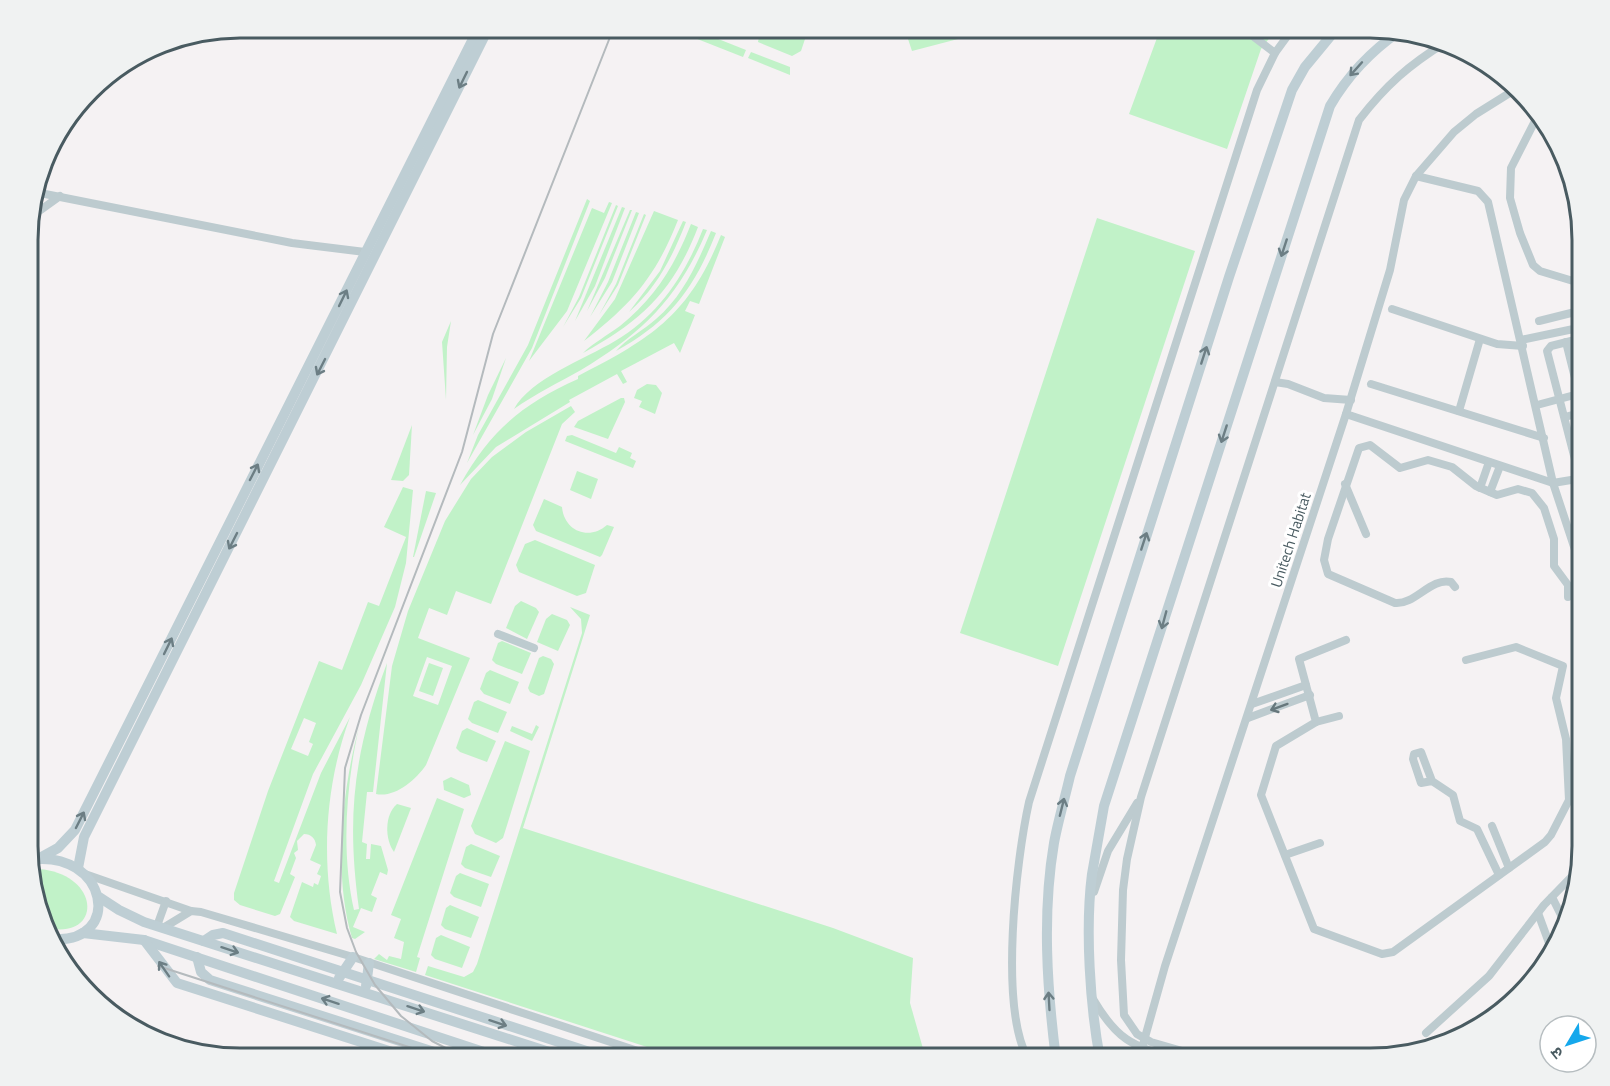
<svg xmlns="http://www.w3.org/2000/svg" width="1610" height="1086" viewBox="0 0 1610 1086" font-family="'Titillium Web','Noto Sans Devanagari',sans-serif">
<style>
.green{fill:#c1f2c8;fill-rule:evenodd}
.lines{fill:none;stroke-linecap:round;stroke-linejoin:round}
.street{stroke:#bdcbcf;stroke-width:8}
.secondary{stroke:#beced4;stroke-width:10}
.rail{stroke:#b4babd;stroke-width:2}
.oneway{stroke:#6c7e84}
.oneway2{stroke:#66777c}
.labels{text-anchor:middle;stroke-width:6;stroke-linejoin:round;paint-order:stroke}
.street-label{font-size:15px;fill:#495b61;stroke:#fff}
.rim{fill:none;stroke:#495b61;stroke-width:3}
</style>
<rect width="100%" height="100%" fill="#f5f2f3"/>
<!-- green -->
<g class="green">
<polygon points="678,27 688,27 746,50 743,57 677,31"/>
<polygon points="761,27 809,27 801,51 792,56 758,42"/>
<polygon points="904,27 1004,27 912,51"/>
<polygon points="1161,27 1278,27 1261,49 1227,149 1129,114"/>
<polygon points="751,52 790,67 790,75 748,58"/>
<polygon points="587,199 590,201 532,348 467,463 478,435 528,345"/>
<polygon points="609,202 612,203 567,311 529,361 592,208 604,213"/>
<polygon points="616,205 618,206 581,298 563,327 579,297"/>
<polygon points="622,207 625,208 595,286 575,321"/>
<polygon points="630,210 632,210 605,278 587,311"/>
<path d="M654,211l24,9c-22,56 -46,84 -94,121l31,-42z"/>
<polygon points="636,212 639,213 612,282 590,317 608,282"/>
<polygon points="644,214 646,215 618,285 599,315 616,284"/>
<polygon points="1097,218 1195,251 1058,666 960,633"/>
<path d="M683,221l3,1c-14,36 -29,65 -57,90l31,-41z"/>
<path d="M691,224l7,3c-24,63 -56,94 -115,126 10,-10 25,-18 37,-27 35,-28 55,-61 71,-102z"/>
<path d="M703,229l4,1c-28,67 -64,103 -126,140 -23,13 -46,24 -67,39 16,-30 71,-50 101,-68 44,-26 70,-66 88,-112z"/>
<path d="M711,231l5,2c-22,56 -47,89 -100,118 10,-12 28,-21 40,-32 27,-23 41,-55 55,-88z"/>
<path d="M721,235l4,2 -26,67 -9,-3 -5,10 10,4 -15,38 -6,-10 -53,28 6,11 -4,2 -6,-10 -48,26 1,2 -74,45 -36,38c30,-54 62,-81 118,-106v-3c74,-38 111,-61 143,-141z"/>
<polygon points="451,321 447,347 446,400 442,342"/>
<polygon points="506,358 492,399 473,435 488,395"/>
<polygon points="647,384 656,385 662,393 655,414 639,407 642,401 634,398 637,390"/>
<polygon points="621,398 624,398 625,402 608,439 574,427 578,421"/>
<path d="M571,406l4,6 -13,12 -71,180 -35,-13 -9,24 -18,-7 -11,30 52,20 -44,107c-11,16 -32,33 -50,29l16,-128 16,-55 37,-90 26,-42 21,-22 34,-25zM427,657l25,9 -14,39 -25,-9z"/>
<polygon points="412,425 409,475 403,481 391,480"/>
<polygon points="572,435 616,453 619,447 632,453 630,458 636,461 633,468 565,441 567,436"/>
<polygon points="577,471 598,479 591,499 570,490"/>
<path d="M403,487l10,3 -7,73 -11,44 -34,78 -48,89 -39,107 5,2 42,-110 29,-56c-25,68 -30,146 -13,217l-43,-13 -4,-4 12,-35 11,5 1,-4 4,2 3,-9 -4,-2 4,-9 -11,-5 6,-15c-1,-7 -5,-11 -12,-11l-7,7 1,9 -4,3 2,5 -6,16 5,3 -15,37 -5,2 -35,-11 -6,-5v-7l34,-102 51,-130 23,9 26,-68 11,4 27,-69 -22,-10zM304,718l12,5 -7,19 4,2 -5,12 -17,-7z"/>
<polygon points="426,491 436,493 414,557 413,557"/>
<path d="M544,499l18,8c2,24 27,34 45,18l7,2 -12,28 -2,2 -64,-26 -3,-6z"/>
<polygon points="535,540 595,565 586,593 577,596 519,572 516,565 525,544"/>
<polygon points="521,601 536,608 539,612 527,639 506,628 515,606"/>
<polygon points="570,607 590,615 523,828 833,928 913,958 910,1003 926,1059 684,1059 425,975 428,966 464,977 473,972 477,964 582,633 581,619"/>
<polygon points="552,614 567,620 570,625 558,651 537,642 546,619"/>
<polygon points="502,641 531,653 522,674 496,664 492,660 498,643"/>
<polygon points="543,656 551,659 554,664 544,694 539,696 530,692 528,688 539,658"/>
<path d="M387,663l-14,129h-6l-5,50 5,2 -1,15h4l1,-15 10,2 7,24 -1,5 -7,-3 -9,23 6,3 -5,14 -11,-4 -8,19 12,5 -10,7 -3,-1c-19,-64 -10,-147 7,-211 -13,58 -18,126 -5,183l5,-1c-13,-94 -5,-157 28,-246z"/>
<polygon points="429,663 443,668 433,696 419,691"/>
<polygon points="490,670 519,682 510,704 484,694 480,689 486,673"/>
<polygon points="478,700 507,712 498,733 472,723 468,719 474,702"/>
<polygon points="536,725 539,727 532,741 510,731 512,726 532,734"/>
<polygon points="467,728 496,741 487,762 460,752 456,748 462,731"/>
<polygon points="505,741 530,751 503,838 496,843 475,834 471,826"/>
<polygon points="451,777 469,785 471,795 464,798 444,790 443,781"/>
<polygon points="437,798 464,809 417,957 420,958 416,972 374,959 379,954 387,960 389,956 401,959 404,942 394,938 401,919 391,915"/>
<path d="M397,804l14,4 -17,44c-9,-12 -10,-37 3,-48z"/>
<polygon points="471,844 500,856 491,877 465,868 461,864 466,847"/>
<path d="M39,869c62,5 64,71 8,59l-18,-54v-4z"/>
<polygon points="460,873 489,884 481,907 454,897 450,893 456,876"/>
<polygon points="450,905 479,917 471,938 445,929 441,925 446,908"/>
<polygon points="441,935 470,947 462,968 435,959 431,955 436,938"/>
</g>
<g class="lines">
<!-- street -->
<g class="street">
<polyline points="1241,27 1275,53"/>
<polyline points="1538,115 1511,168 1510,198 1520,233 1533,265 1540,271 1583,284"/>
<polyline points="1416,176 1478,191 1488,202 1553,483 1583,574"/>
<polyline points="35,192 292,243 365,252"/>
<polyline points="29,243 35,214 60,196"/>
<polyline points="1392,309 1497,344 1523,346"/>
<polyline points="1539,321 1583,310"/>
<polyline points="1583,338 1551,346 1547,351 1578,471 1583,472"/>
<polyline points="1521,340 1583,327"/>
<polyline points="1566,342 1579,394"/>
<polyline points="1275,382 1288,384 1324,398 1351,400"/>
<polyline points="1371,384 1544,438"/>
<polyline points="1537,405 1582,393"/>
<polyline points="1459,411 1480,339"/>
<polyline points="1346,414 1553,483 1583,478"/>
<polyline points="1565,417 1583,412"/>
<polyline points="1569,435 1583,431"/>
<polyline points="1345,484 1366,534"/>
<polyline points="1480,488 1489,462"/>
<polyline points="1490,492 1500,466"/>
<path d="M1455,587l-4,-5c-20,-5 -36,23 -56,21l-67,-29 -4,-14 4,-21 31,-91 11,-3 30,23 28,-8 24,7 24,19 21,9 21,-6 14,4 12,15 10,31v27l14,19v12"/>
<polyline points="498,634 534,648"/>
<polyline points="1346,640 1299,659 1316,722 1276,746 1261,795 1314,929 1382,954 1393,952 1545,842 1551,835 1569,800 1566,739 1556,698 1563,666 1516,647 1466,660"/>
<polyline points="1252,704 1306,685"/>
<polyline points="1248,718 1310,695"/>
<polyline points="1316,722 1339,716"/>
<polyline points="1432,781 1421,783 1413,759 1414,754 1421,752 1432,781 1453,795 1460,821 1477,829 1499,875"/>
<polyline points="1492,826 1509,868"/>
<polyline points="1285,855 1320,843"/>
<polyline points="85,874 191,911"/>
<polyline points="1094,892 1108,851 1137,803"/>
<polyline points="1552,897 1566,925"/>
<polyline points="1538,913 1552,951"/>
<polyline points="157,926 166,901"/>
<polyline points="163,928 191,911 201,912 353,957 662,1059"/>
<path d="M1093,999c24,41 38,46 82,60"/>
<polyline points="1426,1033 1489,976 1544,905 1581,867"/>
<polyline points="1142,1048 1165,966 1346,414 1390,270 1404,200 1416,176 1454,132 1476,114 1516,89"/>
<path d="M1028,1059c-29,-52 -12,-198 1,-257l228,-712 18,-37 19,-26"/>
<path d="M1210,1059l-59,-17 -14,-8 -13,-19 -3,-55 2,-70 4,-31 14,-62 218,-677c27,-35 50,-55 87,-78"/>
</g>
<!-- secondary -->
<g class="secondary">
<polyline points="38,859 58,848 75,830 479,27"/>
<path d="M29,860c79,-12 96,85 22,79"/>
<polyline points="78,868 84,837 489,27"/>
<polyline points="99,897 119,910 144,922 571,1059"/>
<polyline points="83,933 144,940 505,1059"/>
<polyline points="144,940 177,983 414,1059"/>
<polyline points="204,941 213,935 223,933 611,1059"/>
<polyline points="197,957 201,972 210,980 456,1059"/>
<polyline points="339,978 353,957"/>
<polyline points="366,986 369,963"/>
<path d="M1056,1059c-9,-71 -14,-145 -2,-216 4,-22 11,-45 16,-67l159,-499 63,-187 13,-23 33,-40"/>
<path d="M1100,1059c-10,-54 -15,-130 -8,-185 4,-23 8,-45 12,-68l226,-700c18,-31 41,-55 70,-75"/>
</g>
<!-- rail -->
<g class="rail">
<polyline points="158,966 446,1059"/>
<polyline points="467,1059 432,1041 401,1016 375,985 356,952 347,928 340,892 345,768 361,715 462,452 493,334 614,27"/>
</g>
</g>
<!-- one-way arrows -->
<defs><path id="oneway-shaft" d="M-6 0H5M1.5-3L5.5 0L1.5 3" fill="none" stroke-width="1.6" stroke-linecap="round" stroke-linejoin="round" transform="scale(1.5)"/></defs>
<g class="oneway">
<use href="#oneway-shaft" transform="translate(1356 69) rotate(132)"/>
<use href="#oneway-shaft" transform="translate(463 80) rotate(116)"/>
<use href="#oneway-shaft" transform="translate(1284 248) rotate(108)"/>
<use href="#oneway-shaft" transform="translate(343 298) rotate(-64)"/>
<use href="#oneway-shaft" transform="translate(1204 355) rotate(-72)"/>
<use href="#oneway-shaft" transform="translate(321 367) rotate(117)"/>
<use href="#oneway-shaft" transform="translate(1224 434) rotate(108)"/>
<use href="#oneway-shaft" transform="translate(254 472) rotate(-63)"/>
<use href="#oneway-shaft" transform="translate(233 541) rotate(117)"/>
<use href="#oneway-shaft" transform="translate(1144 541) rotate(-72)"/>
<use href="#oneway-shaft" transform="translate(1164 620) rotate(105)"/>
<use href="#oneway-shaft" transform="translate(168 646) rotate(-64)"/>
<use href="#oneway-shaft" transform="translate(1062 807) rotate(-76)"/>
<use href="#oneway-shaft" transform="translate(80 820) rotate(-63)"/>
<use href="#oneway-shaft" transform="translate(230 950) rotate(18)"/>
<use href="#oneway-shaft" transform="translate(164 969) rotate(-125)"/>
<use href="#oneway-shaft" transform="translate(330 1001) rotate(-162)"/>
<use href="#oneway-shaft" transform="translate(1049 1001) rotate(-93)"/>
<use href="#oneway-shaft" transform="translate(416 1009) rotate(18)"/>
<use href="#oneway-shaft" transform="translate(498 1023) rotate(18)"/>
</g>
<use class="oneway2" href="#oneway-shaft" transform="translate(1279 707) rotate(160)"/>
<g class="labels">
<!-- street labels -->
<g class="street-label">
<text transform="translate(1291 540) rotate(-72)" y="5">Unitech Habitat</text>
</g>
</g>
<!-- crop -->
<path d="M0 0H1610V1086H0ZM240 38H1370A202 202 0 0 1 1572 240V846A202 202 0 0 1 1370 1048H240A202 202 0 0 1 38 846V240A202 202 0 0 1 240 38Z" fill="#f0f2f2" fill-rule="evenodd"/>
<path class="rim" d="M240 38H1370A202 202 0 0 1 1572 240V846A202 202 0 0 1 1370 1048H240A202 202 0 0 1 38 846V240A202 202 0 0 1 240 38Z"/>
<!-- north arrow -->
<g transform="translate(1568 1044) rotate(231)"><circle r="28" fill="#ffffff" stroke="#b6bdc0" stroke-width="1.5"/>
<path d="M0-4.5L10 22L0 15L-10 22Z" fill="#15a8ec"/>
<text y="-9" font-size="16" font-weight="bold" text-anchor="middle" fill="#495b61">उ</text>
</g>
</svg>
